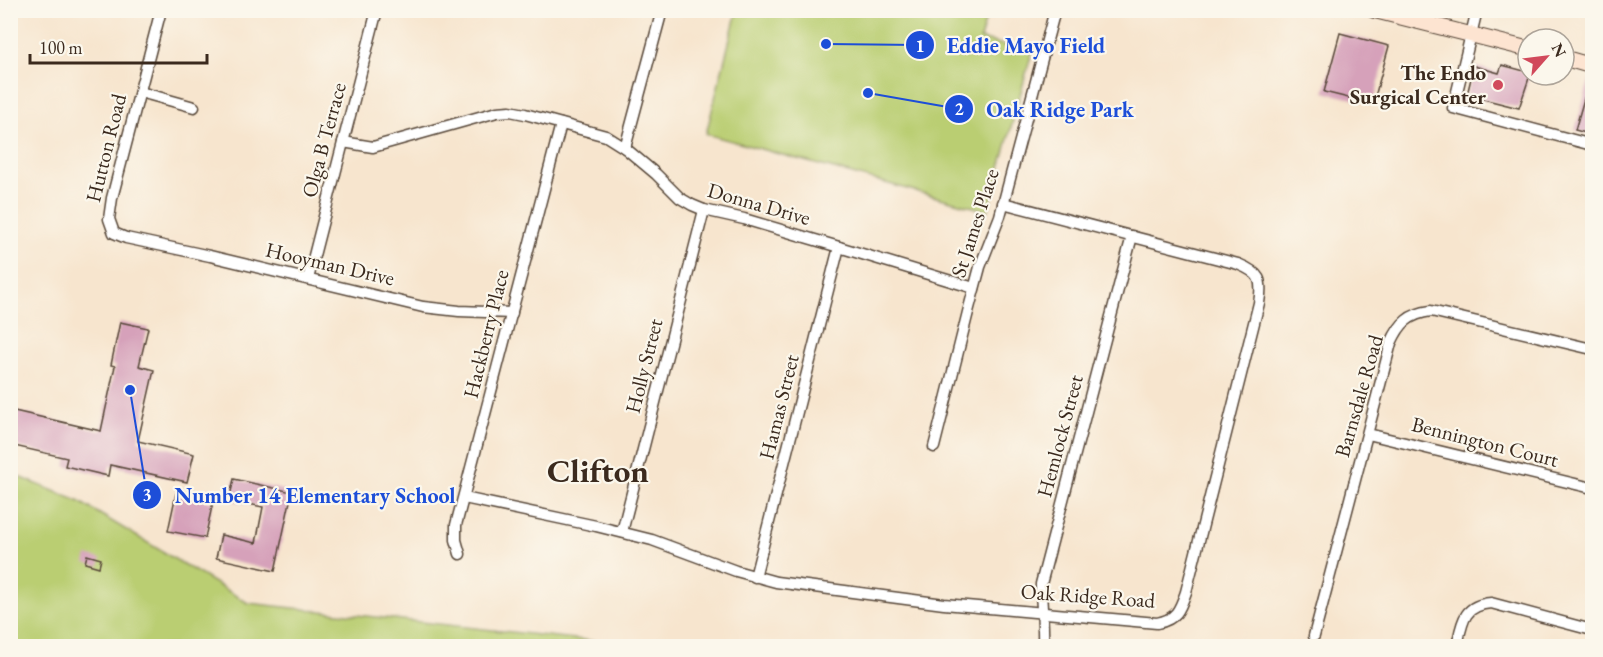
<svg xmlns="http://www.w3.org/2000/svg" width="1603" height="657" viewBox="0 0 1603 657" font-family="'EB Garamond',serif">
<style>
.green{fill:#bace72;stroke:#7a7c48;stroke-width:1.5}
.building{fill:#d6a1ba}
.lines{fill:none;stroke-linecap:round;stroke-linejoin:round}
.street-casing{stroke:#574638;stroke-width:13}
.secondary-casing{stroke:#574638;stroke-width:17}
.street{stroke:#fff;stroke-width:10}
.secondary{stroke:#fde4d1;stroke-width:15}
.poi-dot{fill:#d1495b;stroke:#fbf7ec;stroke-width:2}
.labels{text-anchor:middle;stroke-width:4.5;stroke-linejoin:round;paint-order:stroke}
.poi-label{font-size:21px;font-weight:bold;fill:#3b2a1e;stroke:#fbf7ec;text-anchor:end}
.street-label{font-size:21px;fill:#3b2a1e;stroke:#fbf7ec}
.town-label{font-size:33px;font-weight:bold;fill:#3b2a1e;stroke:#fbf7ec}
.leader{fill:none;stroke:#1d4ed8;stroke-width:2}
.callout-dot{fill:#1d4ed8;stroke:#fbf7ec;stroke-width:2}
.mark-label{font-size:18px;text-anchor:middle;font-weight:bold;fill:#fff}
.callout-label{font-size:22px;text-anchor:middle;font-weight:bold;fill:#1d4ed8;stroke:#fbf7ec;stroke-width:4.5;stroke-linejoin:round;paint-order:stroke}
</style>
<rect width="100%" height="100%" fill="#fbf7ec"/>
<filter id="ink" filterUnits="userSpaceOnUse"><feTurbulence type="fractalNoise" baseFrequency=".0167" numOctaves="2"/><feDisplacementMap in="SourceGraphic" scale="12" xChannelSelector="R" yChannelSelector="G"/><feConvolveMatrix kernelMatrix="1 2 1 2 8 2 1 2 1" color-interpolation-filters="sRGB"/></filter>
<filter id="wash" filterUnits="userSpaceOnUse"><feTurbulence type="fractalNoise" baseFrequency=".008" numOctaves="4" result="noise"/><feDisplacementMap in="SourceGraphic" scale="24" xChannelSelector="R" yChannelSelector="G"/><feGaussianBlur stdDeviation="1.35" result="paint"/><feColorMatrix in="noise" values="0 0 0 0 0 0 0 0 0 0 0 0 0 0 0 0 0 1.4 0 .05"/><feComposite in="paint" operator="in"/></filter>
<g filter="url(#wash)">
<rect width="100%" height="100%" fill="#f7e5ce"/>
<!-- green -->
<g class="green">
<polygon points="737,11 988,11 980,39 1032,52 988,211 706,134"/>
<polygon points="10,473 78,501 248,603 638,646 11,646"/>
</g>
<g id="blocks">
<!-- building -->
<g class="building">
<polygon points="1340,33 1389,46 1373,104 1324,92"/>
<polygon points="1502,65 1528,72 1528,75 1530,75 1519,108 1467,95 1474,66 1499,73"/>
<polygon points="1590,78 1593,78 1593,135 1575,130"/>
<polygon points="120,322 148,328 139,366 154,370 138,441 194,454 187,482 110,465 108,476 65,466 67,458 10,445 10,410 101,431 115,366 111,365"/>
<polygon points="234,479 292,492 275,571 216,558 221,535 256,543 263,507 229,500"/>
<polygon points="176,494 213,502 205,538 168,531"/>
<polygon points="87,555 101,559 99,567 85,563"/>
</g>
</g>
</g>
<g filter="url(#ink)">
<use href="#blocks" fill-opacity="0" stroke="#574638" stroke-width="1.5"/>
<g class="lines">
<!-- street casing -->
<g class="street-casing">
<g id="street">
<polyline points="161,10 112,198 109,219 114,233 126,238 210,256 423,307 459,311 512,313"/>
<polyline points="1477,10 1453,108 1592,145"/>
<polyline points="140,92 194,107"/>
<polyline points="343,142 373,147 497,112 510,111 525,114 606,136 625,148 656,174 680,198 692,205 704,210 744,219 839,247 974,288"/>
<polyline points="625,148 661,14"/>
<polyline points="308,279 377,10"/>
<polyline points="1368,434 1592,488"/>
<polyline points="934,447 968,312 980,267 1000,216 1055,10"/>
<path d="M464,498l132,28 56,14 84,31 40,11 168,22 213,19c20,-4 23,-14 29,-31l73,-289c4,-24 1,-30 -21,-39l-235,-61"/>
<polyline points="622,532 704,210"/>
<polyline points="460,554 456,540 456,525 561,124"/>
<polyline points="755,577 839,247"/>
<path d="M1314,636l77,-293c9,-20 18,-29 40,-32l161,38"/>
<path d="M1043,646c1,-21 -2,-41 -2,-62l91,-348"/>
<path d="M1457,646c5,-23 6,-41 34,-43l101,27"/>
</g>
</g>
<!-- secondary casing -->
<g class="secondary-casing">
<g id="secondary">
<polyline points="1373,10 1528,49"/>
<polyline points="1564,58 1592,66"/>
</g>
</g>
<!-- street -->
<use href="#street" class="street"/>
<!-- secondary -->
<use href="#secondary" class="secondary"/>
</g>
</g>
<!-- markers -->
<circle class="poi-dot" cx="1498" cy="85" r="6"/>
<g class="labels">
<!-- poi labels -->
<g class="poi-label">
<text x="1486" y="80">The Endo<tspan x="1486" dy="24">Surgical Center</tspan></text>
</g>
<!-- street labels -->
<g class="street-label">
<text transform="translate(324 140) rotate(-75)" y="7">Olga B Terrace</text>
<text transform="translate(106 148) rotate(-76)" y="7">Hutton Road</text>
<text transform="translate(759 204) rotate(16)" y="7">Donna Drive</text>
<text transform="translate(975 223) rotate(-72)" y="7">St James Place</text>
<text transform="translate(330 264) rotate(13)" y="7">Hooyman Drive</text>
<text transform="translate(486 334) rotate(-76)" y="7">Hackberry Place</text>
<text transform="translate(644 366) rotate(-76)" y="7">Holly Street</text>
<text transform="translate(1359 396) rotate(-74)" y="7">Barnsdale Road</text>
<text transform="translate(779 407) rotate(-76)" y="7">Hamas Street</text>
<text transform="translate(1060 436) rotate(-75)" y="7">Hemlock Street</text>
<text transform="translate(1485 442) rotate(14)" y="7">Bennington Court</text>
<text transform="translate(1088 596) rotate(4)" y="7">Oak Ridge Road</text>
</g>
<!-- town labels -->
<g class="town-label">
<text x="598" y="482">Clifton</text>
</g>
</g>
<!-- callouts -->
<path class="leader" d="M826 44L920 45M868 93L959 109M130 390L147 495"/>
<g class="callout-dot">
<circle cx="826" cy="44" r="6"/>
<circle cx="868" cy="93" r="6"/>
<circle cx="130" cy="390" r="6"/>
<circle cx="920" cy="45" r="15"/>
<circle cx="959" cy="109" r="15"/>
<circle cx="147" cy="495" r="15"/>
</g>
<g class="mark-label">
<text x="920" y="52">1</text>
<text x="959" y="115">2</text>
<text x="147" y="501">3</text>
</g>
<g class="callout-label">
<text x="1026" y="53">Eddie Mayo Field</text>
<text x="1060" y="117">Oak Ridge Park</text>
<text x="315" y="503">Number 14 Elementary School</text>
</g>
<!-- margin -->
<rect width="1603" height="657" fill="none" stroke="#fbf7ec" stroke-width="36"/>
<!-- north arrow -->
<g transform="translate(1546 57) rotate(62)"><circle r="28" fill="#fbf7ec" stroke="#aea59a" stroke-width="1.5"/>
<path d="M0-4.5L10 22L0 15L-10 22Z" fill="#d1495b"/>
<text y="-9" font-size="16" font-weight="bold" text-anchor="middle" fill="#3b2a1e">N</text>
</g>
<!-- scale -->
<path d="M30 54v9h177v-9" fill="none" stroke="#3b2a1e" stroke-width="3"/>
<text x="39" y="54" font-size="18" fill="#3b2a1e" stroke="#fbf7ec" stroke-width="4.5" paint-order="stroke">100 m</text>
</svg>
